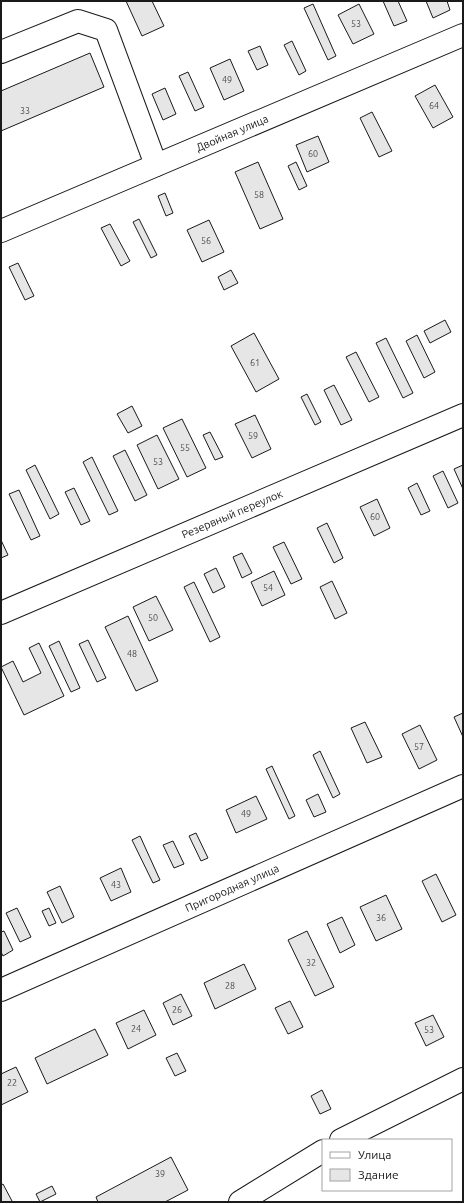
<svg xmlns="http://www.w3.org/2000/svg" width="464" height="1203" viewBox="0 0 464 1203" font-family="Ubuntu,sans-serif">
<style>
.building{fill:#e6e6e6;stroke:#1a1a1a}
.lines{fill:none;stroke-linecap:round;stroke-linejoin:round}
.minor-casing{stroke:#1a1a1a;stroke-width:24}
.minor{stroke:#fff;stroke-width:22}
.labels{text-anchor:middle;stroke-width:3;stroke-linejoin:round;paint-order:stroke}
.number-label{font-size:9px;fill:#4d4d4d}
.street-label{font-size:11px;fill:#1a1a1a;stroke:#fff}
</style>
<rect width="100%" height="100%" fill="#fff"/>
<!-- building -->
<g class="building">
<polygon points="126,1 152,1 164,26 142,36"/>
<polygon points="383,1 398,1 407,21 394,26"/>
<polygon points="426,1 447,1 450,10 433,18"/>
<polygon points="313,4 336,56 328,60 304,8"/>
<polygon points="359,4 374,34 353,44 338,15"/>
<polygon points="292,41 306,71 299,75 284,45"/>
<polygon points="260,46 268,65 257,70 248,51"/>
<polygon points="90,53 104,87 1,131 1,91"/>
<polygon points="230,59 244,91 224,100 210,68"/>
<polygon points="188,72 204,107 195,111 179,76"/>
<polygon points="435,85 453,117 433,128 415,96"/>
<polygon points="165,88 176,114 163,120 152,94"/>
<polygon points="372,112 392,151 379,157 360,118"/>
<polygon points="318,136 329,162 307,172 296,145"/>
<polygon points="258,162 283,219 260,229 235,172"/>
<polygon points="296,162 307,186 299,190 288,166"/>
<polygon points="165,193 173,213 166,216 158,196"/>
<polygon points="139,219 157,255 151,258 133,222"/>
<polygon points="209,220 224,252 202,262 187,230"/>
<polygon points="110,224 130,261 121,266 101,228"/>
<polygon points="18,263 34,296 25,300 9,267"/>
<polygon points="231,270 238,283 224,290 218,277"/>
<polygon points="445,320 451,332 430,343 424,331"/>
<polygon points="254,333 279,379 256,392 231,346"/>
<polygon points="417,335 435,372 424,378 406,341"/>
<polygon points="386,338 413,393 403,398 376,343"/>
<polygon points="356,352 379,397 369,402 346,357"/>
<polygon points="334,385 352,420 341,425 324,390"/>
<polygon points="307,394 321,422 315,425 301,397"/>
<polygon points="132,406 142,426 128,433 117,414"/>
<polygon points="255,415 271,449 252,458 235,424"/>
<polygon points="182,419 206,468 187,477 163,428"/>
<polygon points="210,432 223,457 215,460 203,435"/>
<polygon points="157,435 179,479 158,489 137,445"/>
<polygon points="125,450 147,495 135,501 113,456"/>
<polygon points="92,457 118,511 109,515 83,462"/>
<polygon points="35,465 59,514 50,519 26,470"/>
<polygon points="463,465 463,489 454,469"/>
<polygon points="443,471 458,503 448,508 433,476"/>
<polygon points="417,483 430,511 421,515 408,488"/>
<polygon points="74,488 90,521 81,525 65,492"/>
<polygon points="19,490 40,536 31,540 9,494"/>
<polygon points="377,499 390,528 374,536 360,507"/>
<polygon points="327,523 343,558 334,563 317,528"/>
<polygon points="1,540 8,555 1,558"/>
<polygon points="284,542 302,579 291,584 273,547"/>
<polygon points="242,553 252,573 242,578 233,557"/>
<polygon points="216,568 225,587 213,593 204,574"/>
<polygon points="274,571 285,595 262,606 251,582"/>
<polygon points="332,581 347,613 335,619 320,587"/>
<polygon points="194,582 220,637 210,642 184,587"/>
<polygon points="156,596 173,630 149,641 133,607"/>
<polygon points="128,616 158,681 136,691 105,627"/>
<polygon points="88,640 106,678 97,682 79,644"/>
<polygon points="59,641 80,688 71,692 49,646"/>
<polygon points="39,643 64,696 24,715 1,667 13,661 23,682 41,673 29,648"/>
<polygon points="463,713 463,737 454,717"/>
<polygon points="365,722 382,757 367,763 351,728"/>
<polygon points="420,725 437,760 419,769 402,734"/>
<polygon points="320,751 340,794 333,798 313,755"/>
<polygon points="272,766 295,816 289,819 266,769"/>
<polygon points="318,794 326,812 314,817 306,800"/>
<polygon points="256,796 267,819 236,833 226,810"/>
<polygon points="196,833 208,858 201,861 189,836"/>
<polygon points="140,836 160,880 153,883 132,840"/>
<polygon points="173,841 184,864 174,868 163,845"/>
<polygon points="121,868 131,892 111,901 100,878"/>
<polygon points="436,874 456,915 442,922 422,881"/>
<polygon points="60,886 74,917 62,923 47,892"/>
<polygon points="386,895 402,929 376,941 360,907"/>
<polygon points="17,908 31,937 20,942 6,913"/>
<polygon points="49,908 56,923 49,926 42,911"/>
<polygon points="342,917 355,945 340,953 327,924"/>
<polygon points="4,931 13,950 3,956 1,952 1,932"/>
<polygon points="307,931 334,987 315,996 288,940"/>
<polygon points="244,964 256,989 215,1009 204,983"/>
<polygon points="181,994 192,1016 173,1025 163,1003"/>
<polygon points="290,1001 303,1027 288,1034 275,1008"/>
<polygon points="144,1010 156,1035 128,1049 116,1023"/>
<polygon points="433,1015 444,1037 426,1046 415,1023"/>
<polygon points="95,1029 108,1055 47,1084 35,1058"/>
<polygon points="177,1053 186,1071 175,1076 166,1058"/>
<polygon points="16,1067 28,1092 1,1105 1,1074"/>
<polygon points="322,1090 331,1109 320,1114 311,1096"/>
<polygon points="171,1157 188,1190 165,1202 98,1202 96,1197"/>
<polygon points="3,1184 12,1201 10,1202 1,1202 1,1185"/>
<polygon points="52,1186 56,1194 40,1202 36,1194"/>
</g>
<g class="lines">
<!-- minor casing -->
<g class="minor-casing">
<g id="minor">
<polyline points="1,52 78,21 106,30 156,165"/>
<polyline points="1,231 463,35"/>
<polyline points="1,613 463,415"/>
<polyline points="1,990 463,786"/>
<polyline points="341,1140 463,1079"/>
<polyline points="240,1202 323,1151"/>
</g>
</g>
<!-- minor -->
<use href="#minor" class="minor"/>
</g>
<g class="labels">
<!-- number labels -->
<g class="number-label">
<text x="356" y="27">53</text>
<text x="227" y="83">49</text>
<text x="434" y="109">64</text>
<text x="25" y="114">33</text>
<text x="313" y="157">60</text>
<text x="259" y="198">58</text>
<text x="206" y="244">56</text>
<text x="255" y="366">61</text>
<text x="253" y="439">59</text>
<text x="185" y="451">55</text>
<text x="158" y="465">53</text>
<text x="375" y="520">60</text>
<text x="268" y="591">54</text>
<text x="153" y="621">50</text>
<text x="132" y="657">48</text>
<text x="419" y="750">57</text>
<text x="246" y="817">49</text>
<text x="116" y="888">43</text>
<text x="381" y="921">36</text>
<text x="311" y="966">32</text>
<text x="230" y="989">28</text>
<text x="177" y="1013">26</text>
<text x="136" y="1032">24</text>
<text x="429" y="1033">53</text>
<text x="12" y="1086">22</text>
<text x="160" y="1177">39</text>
</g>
<!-- street labels -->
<g class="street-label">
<text transform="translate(232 133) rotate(-23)" y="4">Двойная улица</text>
<text transform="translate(232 514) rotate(-23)" y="4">Резервный переулок</text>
<text transform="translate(232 888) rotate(-24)" y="4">Пригородная улица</text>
</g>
</g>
<!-- border -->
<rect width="464" height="1203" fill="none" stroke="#1a1a1a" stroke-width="4"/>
<!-- legend -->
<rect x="322" y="1139" width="130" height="52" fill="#ffffff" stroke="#a3a3a3"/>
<rect x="330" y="1152" width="20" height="6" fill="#ffffff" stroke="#a3a3a3"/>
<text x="358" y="1159" font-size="12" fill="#1a1a1a">Улица</text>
<rect x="330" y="1169" width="20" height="12" fill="#e6e6e6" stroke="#a3a3a3"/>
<text x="358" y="1179" font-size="12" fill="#1a1a1a">Здание</text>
</svg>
